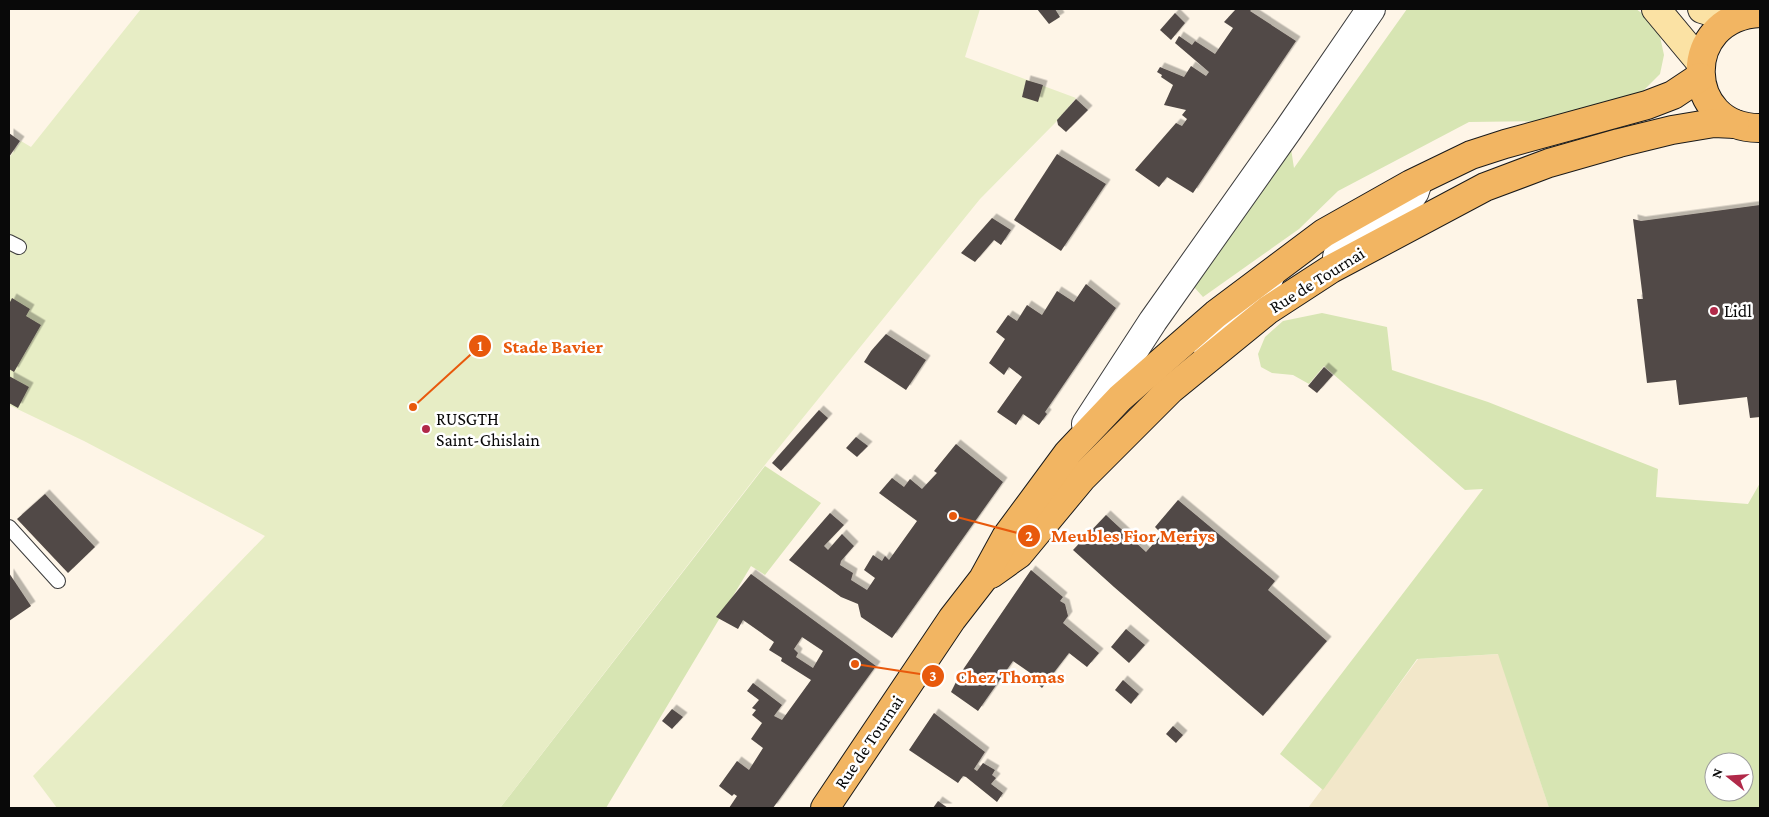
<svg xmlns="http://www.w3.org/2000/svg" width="1769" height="817" viewBox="0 0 1769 817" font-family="'Crimson Pro',serif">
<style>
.farmland{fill:#f2e7c9}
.green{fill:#d7e5b3;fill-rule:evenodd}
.pitch{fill:#e7edc5}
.building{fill:#514946;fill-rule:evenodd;filter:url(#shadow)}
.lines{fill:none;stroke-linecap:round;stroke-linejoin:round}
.service-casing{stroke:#3c3c3c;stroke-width:16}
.tertiary-casing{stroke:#3c3c3c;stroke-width:30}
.secondary-casing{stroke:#2b2b2b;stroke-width:30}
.primary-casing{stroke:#1a1a1a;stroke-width:30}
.service{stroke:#fff;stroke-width:14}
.tertiary{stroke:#fff;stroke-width:28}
.secondary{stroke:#fbe2a4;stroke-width:28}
.primary{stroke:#f2b562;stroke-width:28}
.poi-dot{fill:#b12949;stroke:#fff;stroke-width:2}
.labels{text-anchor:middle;stroke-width:5;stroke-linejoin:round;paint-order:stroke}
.street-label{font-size:18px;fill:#090909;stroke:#fff}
.poi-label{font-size:18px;fill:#090909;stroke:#fff;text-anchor:start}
.leader{fill:none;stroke:#e8590c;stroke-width:2}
.callout-dot{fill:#e8590c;stroke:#fff;stroke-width:2}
.mark-label{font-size:15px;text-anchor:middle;font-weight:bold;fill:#fff}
.callout-label{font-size:19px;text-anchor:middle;font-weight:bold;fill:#e8590c;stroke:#fff;stroke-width:5;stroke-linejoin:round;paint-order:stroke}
</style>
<defs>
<filter id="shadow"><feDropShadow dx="4.5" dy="-4.5" stdDeviation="0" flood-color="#0004"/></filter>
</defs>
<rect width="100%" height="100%" fill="#fef5e7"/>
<!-- farmland -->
<polygon class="farmland" points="1499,654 1549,808 1308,808 1418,659"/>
<!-- green -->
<g class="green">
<polygon points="1407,9 1636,9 1653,21 1659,32 1664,55 1660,74 1642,92 1621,101 1558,121 1469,122 1338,191 1299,229 1203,297 1194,287 1291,149 1294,168"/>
<path d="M1322,313l65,14 5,43 96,32 170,67 -2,28 92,7 12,-21v325h-211l-51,-154 -81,5 -94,131 -43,-36 203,-265 -18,1 -141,-124 -15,18 -16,-9 -21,-2 -11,-6 -3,-13 7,-17 18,-16zM1714,762h30v30h-30z"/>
<polygon points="765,466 821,503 765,575 751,566 606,808 500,808"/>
</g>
<!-- pitch -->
<polygon class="pitch" points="141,9 980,9 965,57 1076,98 1056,122 980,199 768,461 500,808 57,808 33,776 265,536 84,441 9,405 9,158 21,141 31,147"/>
<!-- building -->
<g class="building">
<polygon points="1037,9 1055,9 1060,17 1049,24"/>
<polygon points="1236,9 1252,9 1250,11 1296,41 1193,193 1167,177 1159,187 1135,170 1176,123 1182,126 1187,119 1182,115 1186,110 1164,105 1173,85 1161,77 1162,75 1157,72 1160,67 1184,77 1191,66 1206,76 1209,72 1175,43 1179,36 1192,45 1195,41 1215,54 1233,28 1224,22"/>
<polygon points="1175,13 1185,23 1171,40 1160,30"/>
<polygon points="1026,80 1043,85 1038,102 1022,97"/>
<polygon points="1076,99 1088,110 1066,132 1058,125 1057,120"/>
<polygon points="9,133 20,141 9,157"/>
<polygon points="1057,154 1106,184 1061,251 1014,220"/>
<polygon points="1760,205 1760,417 1750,418 1747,397 1679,405 1676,380 1647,383 1637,299 1643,299 1633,219 1641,221"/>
<polygon points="992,218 1011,230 1001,245 994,240 975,262 961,253"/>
<polygon points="1086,284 1116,308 1045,412 1047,414 1039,425 1023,414 1016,425 997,412 1022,377 1009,367 1004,375 989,363 1005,339 996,332 1008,315 1017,321 1027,305 1042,315 1057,291 1074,302"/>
<polygon points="12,298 30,309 26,316 41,325 14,372 9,369 9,304"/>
<polygon points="886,334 926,360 906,390 864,362 871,351"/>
<polygon points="1324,367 1333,375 1317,393 1308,386"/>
<polygon points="9,376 29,387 18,408 9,403"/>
<polygon points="819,410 828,418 781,471 772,463"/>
<polygon points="856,437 868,446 857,457 846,448"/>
<polygon points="956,444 1003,482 892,638 861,617 858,604 841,597 789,560 830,513 844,525 824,546 828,550 842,534 854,546 841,561 840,565 853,573 851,580 867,590 875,578 864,570 873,555 882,561 885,556 889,560 917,521 879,493 892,478 904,487 910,479 922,489 937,473 934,471"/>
<polygon points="45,494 95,547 68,573 17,519"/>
<polygon points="1178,500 1275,581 1268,590 1327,641 1263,716 1114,587 1073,550 1106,515 1146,552 1162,534 1155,527"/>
<polygon points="1031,570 1063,597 1060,601 1065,604 1068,616 1063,623 1099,653 1087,667 1069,653 1042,688 1036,682 1039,679 1013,661 978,711 951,692 960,674"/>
<polygon points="9,573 31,606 9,621"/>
<path d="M751,574l125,92 -103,142h-44l8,-12 -3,-2 -2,2 -13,-10 18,-25 12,9 14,-22 -12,-9 11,-16 -10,-8 4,-5 -4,-2 7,-8 -12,-9 6,-8 29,22 -8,11 8,4 29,-40 -30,-19 1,-3 -13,-8 5,-8 -21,-15 -10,-7 -5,9 -22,-12zM802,637l21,14 -10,17 -17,-11 2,-4 -4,-4z"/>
<polygon points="1126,629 1145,645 1129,663 1111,647"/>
<polygon points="1123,680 1139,694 1131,704 1115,690"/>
<polygon points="672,709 683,717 672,729 662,721"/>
<polygon points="934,713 985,752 974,769 977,771 983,763 995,770 992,775 996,778 991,784 1003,793 997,802 966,777 963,776 958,783 909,750"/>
<polygon points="1173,726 1183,735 1176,743 1166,734"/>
<polygon points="938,801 948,808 933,808"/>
</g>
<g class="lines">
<!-- service casing -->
<g class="service-casing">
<g id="service">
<polyline points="9,242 19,247"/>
<path d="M1331,269c-1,-10 -3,-15 4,-22l82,-46 4,-6 6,-18"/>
<polyline points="1206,360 1201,350 1204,343 1268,293 1274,285 1278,275"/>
<polyline points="9,527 58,581"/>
</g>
</g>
<!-- tertiary casing -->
<g class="tertiary-casing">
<polyline id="tertiary" points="1086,424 1153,321 1288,130 1371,9"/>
</g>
<!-- secondary casing -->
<g class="secondary-casing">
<g id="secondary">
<polyline points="1656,9 1701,63"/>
<polyline points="1702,9 1715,13 1747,14"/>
</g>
</g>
<!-- primary casing -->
<g class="primary-casing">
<g id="primary">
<path d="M1760,13c-81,4 -77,116 0,115"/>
<polyline points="991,574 1019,554 1082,478 1170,390 1268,310 1331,269 1485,187 1549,163 1619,143 1672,130 1714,123 1735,124"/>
<polyline points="825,808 952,619 983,579 1006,537 1068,453 1120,398 1216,314 1324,233 1411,184 1471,155 1505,144 1647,105 1673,95 1700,77"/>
</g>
</g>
<!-- service -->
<use href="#service" class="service"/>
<!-- tertiary -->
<use href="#tertiary" class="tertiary"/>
<!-- secondary -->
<use href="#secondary" class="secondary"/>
<!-- primary -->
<use href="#primary" class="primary"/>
</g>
<!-- markers -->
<g class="poi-dot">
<circle cx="1714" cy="311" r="5"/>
<circle cx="426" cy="429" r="5"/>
</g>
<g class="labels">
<!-- street labels -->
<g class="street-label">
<text transform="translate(1317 280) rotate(-32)" y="6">Rue de Tournai</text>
<text transform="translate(869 742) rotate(-56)" y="6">Rue de Tournai</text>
</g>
<!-- poi labels -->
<g class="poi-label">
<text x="1724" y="317">Lidl</text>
<text x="436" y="425">RUSGTH<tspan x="436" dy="21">Saint-Ghislain</tspan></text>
</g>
</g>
<!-- callouts -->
<path class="leader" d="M413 407L480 346M953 516L1029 536M855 664L933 676"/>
<g class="callout-dot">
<circle cx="413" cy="407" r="5"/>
<circle cx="953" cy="516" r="5"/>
<circle cx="855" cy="664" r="5"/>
<circle cx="480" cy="346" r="12"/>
<circle cx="1029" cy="536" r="12"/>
<circle cx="933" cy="676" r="12"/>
</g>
<g class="mark-label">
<text x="480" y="351">1</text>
<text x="1029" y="541">2</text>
<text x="933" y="681">3</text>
</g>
<g class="callout-label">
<text x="553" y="353">Stade Bavier</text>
<text x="1133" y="542">Meubles Fior Meriys</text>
<text x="1010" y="683">Chez Thomas</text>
</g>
<!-- border -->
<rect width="1769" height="817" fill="none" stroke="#090909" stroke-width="20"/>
<!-- north arrow -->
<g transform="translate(1729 777) rotate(287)"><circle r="24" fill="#ffffff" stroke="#9d9d9d"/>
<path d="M0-4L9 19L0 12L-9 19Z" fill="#b12949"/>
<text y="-8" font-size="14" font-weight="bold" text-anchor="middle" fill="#090909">N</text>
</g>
</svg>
